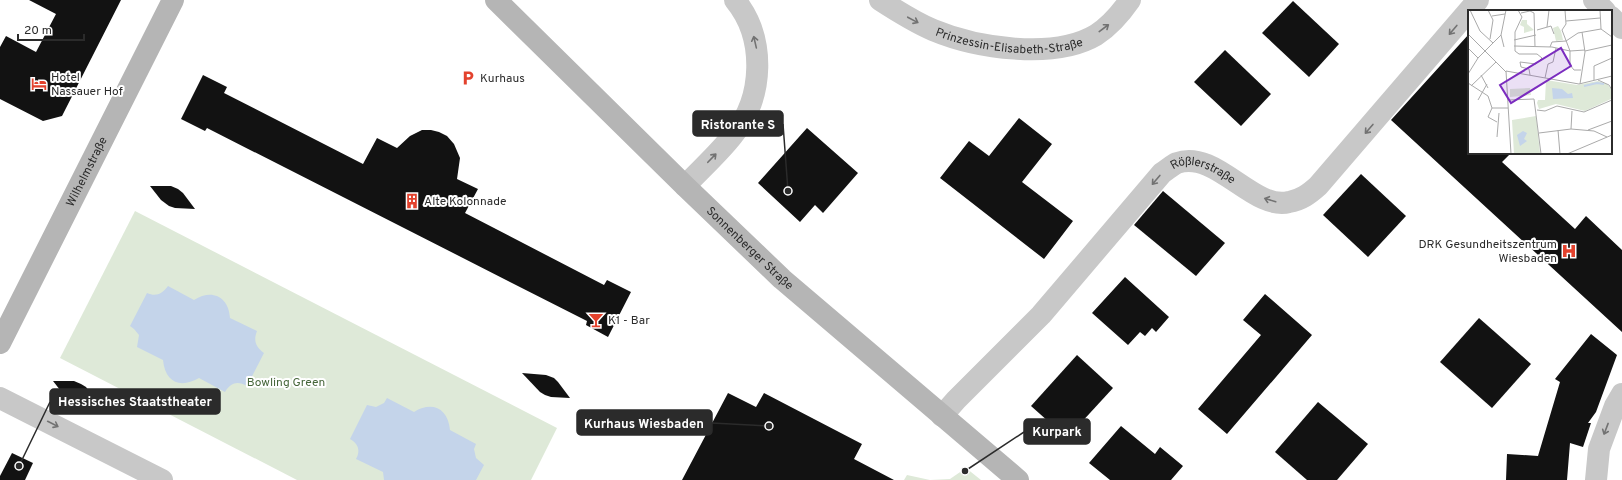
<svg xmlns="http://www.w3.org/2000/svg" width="1622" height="480" viewBox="0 0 1622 480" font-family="Overpass,sans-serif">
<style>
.green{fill:#dee9d8}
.water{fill:#c4d4ea}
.building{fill:#121212}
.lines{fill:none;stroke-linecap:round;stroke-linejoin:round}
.street{stroke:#c8c8c8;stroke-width:22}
.secondary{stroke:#b5b5b5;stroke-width:22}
.oneway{stroke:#727272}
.labels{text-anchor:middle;stroke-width:4;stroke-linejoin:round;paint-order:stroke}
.street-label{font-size:12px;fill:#2b2b2b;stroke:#fff}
.poi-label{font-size:12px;fill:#2b2b2b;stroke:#fff;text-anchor:start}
.park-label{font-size:12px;fill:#46663a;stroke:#fff}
.inset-river{fill:none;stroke:#c4d4ea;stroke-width:2}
.inset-road{fill:none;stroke:#aaa;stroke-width:1}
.view{fill:#7b2cbf;fill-opacity:0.15;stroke:#7b2cbf;stroke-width:2}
.inset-edge{fill:none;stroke:#2b2b2b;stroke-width:2}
.leader{fill:none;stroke:#2b2b2b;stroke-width:1.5}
.callout-dot{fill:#2b2b2b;stroke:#fff;stroke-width:1.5}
.callout{fill:#2b2b2b;stroke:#2b2b2b;stroke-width:1.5}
.callout-label{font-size:13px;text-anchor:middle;font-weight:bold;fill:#fff}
</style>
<rect width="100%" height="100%" fill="#fff"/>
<!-- green -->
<g class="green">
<polygon points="135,211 557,428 531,480 297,480 60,358"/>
<polygon points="966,468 981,480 904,480 907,475 930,480 950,479"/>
</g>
<!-- water -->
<g class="water">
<path d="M168,286l26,14c18,-12 35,-3 36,18l27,13c-4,10 -1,16 7,22l-17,33c-9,-5 -16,-4 -22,6l-26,-14c-19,11 -34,4 -36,-18l-26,-13 2,-12 -5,-6 -4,-3 17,-33c9,4 15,1 21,-7z"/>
<path d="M387,398l27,14c18,-11 34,-4 36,18l26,14 -2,5 2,9 8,7 -8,15h-92l-1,-8 -27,-13c5,-8 2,-16 -6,-20l17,-34 9,2 8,-4z"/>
</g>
<!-- building -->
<g class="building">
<polygon points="29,0 121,0 62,116 43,121 0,99 0,47 6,36 36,52 56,14"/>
<polygon points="1293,1 1339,44 1309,77 1262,33"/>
<polygon points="1469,34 1469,153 1511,153 1502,162 1575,229 1586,216 1622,250 1622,332 1391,120"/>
<polygon points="1225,50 1271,94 1241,126 1194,82"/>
<polygon points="203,75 227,87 224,93 363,164 377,138 397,148 410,136 422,130 431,130 439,132 447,136 454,144 460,158 457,179 478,189 465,213 604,285 607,280 631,292 608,337 586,325 587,321 207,128 205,131 181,119"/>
<polygon points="1019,118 1052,144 1022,182 1073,221 1044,259 940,178 969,141 989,156"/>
<polygon points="807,128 858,173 823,213 815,205 800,222 758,183"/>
<polygon points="1361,174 1406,216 1368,257 1323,215"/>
<polygon points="150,186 171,186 178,189 183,193 195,209 175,208 169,206 161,200"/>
<polygon points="1163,191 1225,243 1196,276 1134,225"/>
<polygon points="1125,277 1169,317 1156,332 1152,328 1145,336 1140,332 1128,345 1092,313"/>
<polygon points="1265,294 1312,335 1227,434 1198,409 1261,335 1243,320"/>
<polygon points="1479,318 1531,364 1492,408 1440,362"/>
<polygon points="1591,334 1617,355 1596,412 1588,423 1591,423 1583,447 1570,443 1567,480 1506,480 1507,454 1538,456 1560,382 1555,379"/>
<polygon points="1077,355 1113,388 1067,438 1031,406"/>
<polygon points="522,373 546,375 554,378 558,382 570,398 551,397 545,395 540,392"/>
<polygon points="53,381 74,381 81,384 86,387 99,404 78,403 72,401 64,395"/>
<polygon points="728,393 756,407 764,393 862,444 854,459 894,480 682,480"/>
<polygon points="1318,402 1368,444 1337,480 1307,480 1275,452"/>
<polygon points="1121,426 1155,454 1160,447 1183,466 1171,480 1110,480 1089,463"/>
<polygon points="12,453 33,463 25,480 0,480 0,476"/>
</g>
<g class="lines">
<!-- street -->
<g class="street">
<path id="s1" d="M880,0c17,11 34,22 53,30 43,18 121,30 163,5 14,-9 25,-22 34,-35"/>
<polyline points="1594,0 1605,11"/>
<polyline points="1611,17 1622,28"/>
<path d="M685,186c16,-17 34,-33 48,-51 31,-37 33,-97 2,-135"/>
<polyline points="0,398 162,480"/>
<path id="s2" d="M942,416l14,-16 85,-85 121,-142c5,-3 10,-8 15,-10 39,-14 76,48 112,39 12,-2 20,-8 29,-16l160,-186"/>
<polyline points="1596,480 1599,449 1615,406 1622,394"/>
</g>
<!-- secondary -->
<g class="secondary">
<path id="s3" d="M496,0l189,186 97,93 236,201"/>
<path id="s4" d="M0,343l173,-343"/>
</g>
</g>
<!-- one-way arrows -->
<defs><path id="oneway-shaft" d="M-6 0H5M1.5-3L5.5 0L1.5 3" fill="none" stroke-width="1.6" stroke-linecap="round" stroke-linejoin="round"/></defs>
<g class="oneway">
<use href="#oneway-shaft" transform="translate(913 20) rotate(28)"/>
<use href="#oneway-shaft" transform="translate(1104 28) rotate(-37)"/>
<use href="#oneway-shaft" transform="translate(1453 30) rotate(130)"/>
<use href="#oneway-shaft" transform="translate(755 42) rotate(-103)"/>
<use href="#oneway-shaft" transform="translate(1369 129) rotate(131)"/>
<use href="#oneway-shaft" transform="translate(712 158) rotate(-46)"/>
<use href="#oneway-shaft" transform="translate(1156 180) rotate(130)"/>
<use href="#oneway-shaft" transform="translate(1270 200) rotate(-163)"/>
<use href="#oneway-shaft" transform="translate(53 424) rotate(27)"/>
<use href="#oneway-shaft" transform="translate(1606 429) rotate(111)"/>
</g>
<!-- icons -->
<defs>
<g id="parking-bare" transform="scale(1.2)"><path d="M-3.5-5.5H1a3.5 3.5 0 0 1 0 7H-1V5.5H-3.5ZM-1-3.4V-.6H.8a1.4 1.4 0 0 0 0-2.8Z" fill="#e3422d" stroke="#fff" stroke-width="2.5" paint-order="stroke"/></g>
<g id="hotel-bare" transform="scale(1.2)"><path d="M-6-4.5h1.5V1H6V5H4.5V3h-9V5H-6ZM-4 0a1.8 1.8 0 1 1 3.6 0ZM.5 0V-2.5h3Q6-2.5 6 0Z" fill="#e3422d" stroke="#fff" stroke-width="2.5" paint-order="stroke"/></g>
<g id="building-bare" transform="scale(1.2)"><path d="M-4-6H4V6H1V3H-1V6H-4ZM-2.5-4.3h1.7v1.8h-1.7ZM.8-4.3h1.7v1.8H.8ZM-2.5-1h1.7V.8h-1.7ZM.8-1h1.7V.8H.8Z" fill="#e3422d" stroke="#fff" stroke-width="2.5" paint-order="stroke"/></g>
<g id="hospital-bare" transform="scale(1.2)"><path d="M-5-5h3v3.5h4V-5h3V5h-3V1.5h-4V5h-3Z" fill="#e3422d" stroke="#fff" stroke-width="2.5" paint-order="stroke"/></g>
<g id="bar-bare" transform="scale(1.2)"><path d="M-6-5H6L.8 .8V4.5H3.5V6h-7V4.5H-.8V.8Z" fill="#e3422d" stroke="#fff" stroke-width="2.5" paint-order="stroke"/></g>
</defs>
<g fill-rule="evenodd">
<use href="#parking-bare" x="468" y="78"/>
<use href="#hotel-bare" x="39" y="84"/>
<use href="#building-bare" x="412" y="201"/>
<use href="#hospital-bare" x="1569" y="251"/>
<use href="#bar-bare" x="596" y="320"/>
</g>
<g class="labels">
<!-- street labels -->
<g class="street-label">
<text dy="4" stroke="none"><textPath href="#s1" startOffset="139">Prinzessin-Elisabeth-Straße</textPath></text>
<text dy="4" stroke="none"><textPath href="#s4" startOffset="192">Wilhelmstraße</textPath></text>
<text dy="4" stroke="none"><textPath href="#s2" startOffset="374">Rößlerstraße</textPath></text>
<text dy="4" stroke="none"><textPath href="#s3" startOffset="355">Sonnenberger Straße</textPath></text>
</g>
<!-- poi labels -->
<g class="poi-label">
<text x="51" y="81">Hotel<tspan x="51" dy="14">Nassauer Hof</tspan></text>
<text x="480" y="82">Kurhaus</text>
<text x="424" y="205">Alte Kolonnade</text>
<text x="1557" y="248" text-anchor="end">DRK Gesundheitszentrum<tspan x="1557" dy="14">Wiesbaden</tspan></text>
<text x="608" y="324">K1 - Bar</text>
</g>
<!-- park labels -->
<g class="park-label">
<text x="286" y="386">Bowling Green</text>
</g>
</g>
<!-- overview -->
<g transform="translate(1468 10)">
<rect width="144" height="144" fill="#fff"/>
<path d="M54,10h5v4l7,6 -10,3v-6l-4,-2zM90,16l3,5 2,9 -7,1 -3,-13zM78,70l31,5 21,-4 9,3 5,6 -1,9 -26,12 -29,-7 -17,5 -2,-6 1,-3h7zM62,78l1,7 -21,2v-8zM68,106l4,37 -26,1 -2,-34z" fill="#dee9d8"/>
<path d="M84,78l10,1 6,5 4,-1 1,5 -20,1zM55,121l4,2 -3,6 3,2 -7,5 -3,-11z" fill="#c4d4ea"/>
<path class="inset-river" d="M116,76l13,-3 7,1"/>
<path class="inset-road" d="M2,0l10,21 13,12M20,0l5,10 -3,19M50,0l4,7 -7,15v19l4,3h18l5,4 -6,6 -16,-2 1,5 8,2 1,6M97,0l1,14 -4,6 8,21v14l4,5h7M132,0l1,19 11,8M53,3l9,-2 4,2 1,34M24,6l13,-2M98,11l34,-3M79,17l2,-17M69,20l14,-4 3,8M0,24l38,38M33,25l3,12M46,30l22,-5M46,36l38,1 18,4 15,-1M82,37l2,-5 14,-1 12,-8 23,-4M0,38l10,10M117,41l27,-6M0,64l10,-16 23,-23 5,-25M13,65l7,13M77,68l3,-14 5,-2 3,-14M126,70v-14l18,-8M130,70l11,5 3,5M0,73l20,13 4,12M112,74l5,-32 -3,-20M3,76l25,-24M66,89l7,55M10,90l9,-16M40,90l26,-1M24,98l-4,9 9,5M24,98h16M69,100l8,1 12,-5 27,6 28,-12M103,119l1,-18M90,120l2,24M120,120l24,-9M71,123l32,-4 23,2 13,6M29,127l2,-24M43,144l-5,-83 73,13 33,-8M99,144l45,-19"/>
<path class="view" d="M93,38l10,18 -60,37 -11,-18z"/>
<rect width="144" height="144" class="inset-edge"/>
</g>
<!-- callouts -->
<path class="leader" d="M788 191L783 124M19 466L50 402M769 426L712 423M965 471L1024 432"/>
<g class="callout-dot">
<circle cx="788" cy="191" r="4"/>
<circle cx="19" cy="466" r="4"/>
<circle cx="769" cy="426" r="4"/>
<circle cx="965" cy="471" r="4"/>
</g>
<g class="callout">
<rect x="693" y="111" width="90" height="25" rx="4"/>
<rect x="50" y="389" width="170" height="25" rx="4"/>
<rect x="577" y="410" width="135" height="25" rx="4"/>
<rect x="1024" y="419" width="66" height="25" rx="4"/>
</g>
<g class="callout-label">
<text x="738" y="129">Ristorante S</text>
<text x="135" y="406">Hessisches Staatstheater</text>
<text x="644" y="428">Kurhaus Wiesbaden</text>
<text x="1057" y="436">Kurpark</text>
</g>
<!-- scale -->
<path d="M18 34v6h66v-6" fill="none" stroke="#2b2b2b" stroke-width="2"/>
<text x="24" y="34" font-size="12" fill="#2b2b2b" stroke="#ffffff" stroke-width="3" paint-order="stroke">20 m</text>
</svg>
